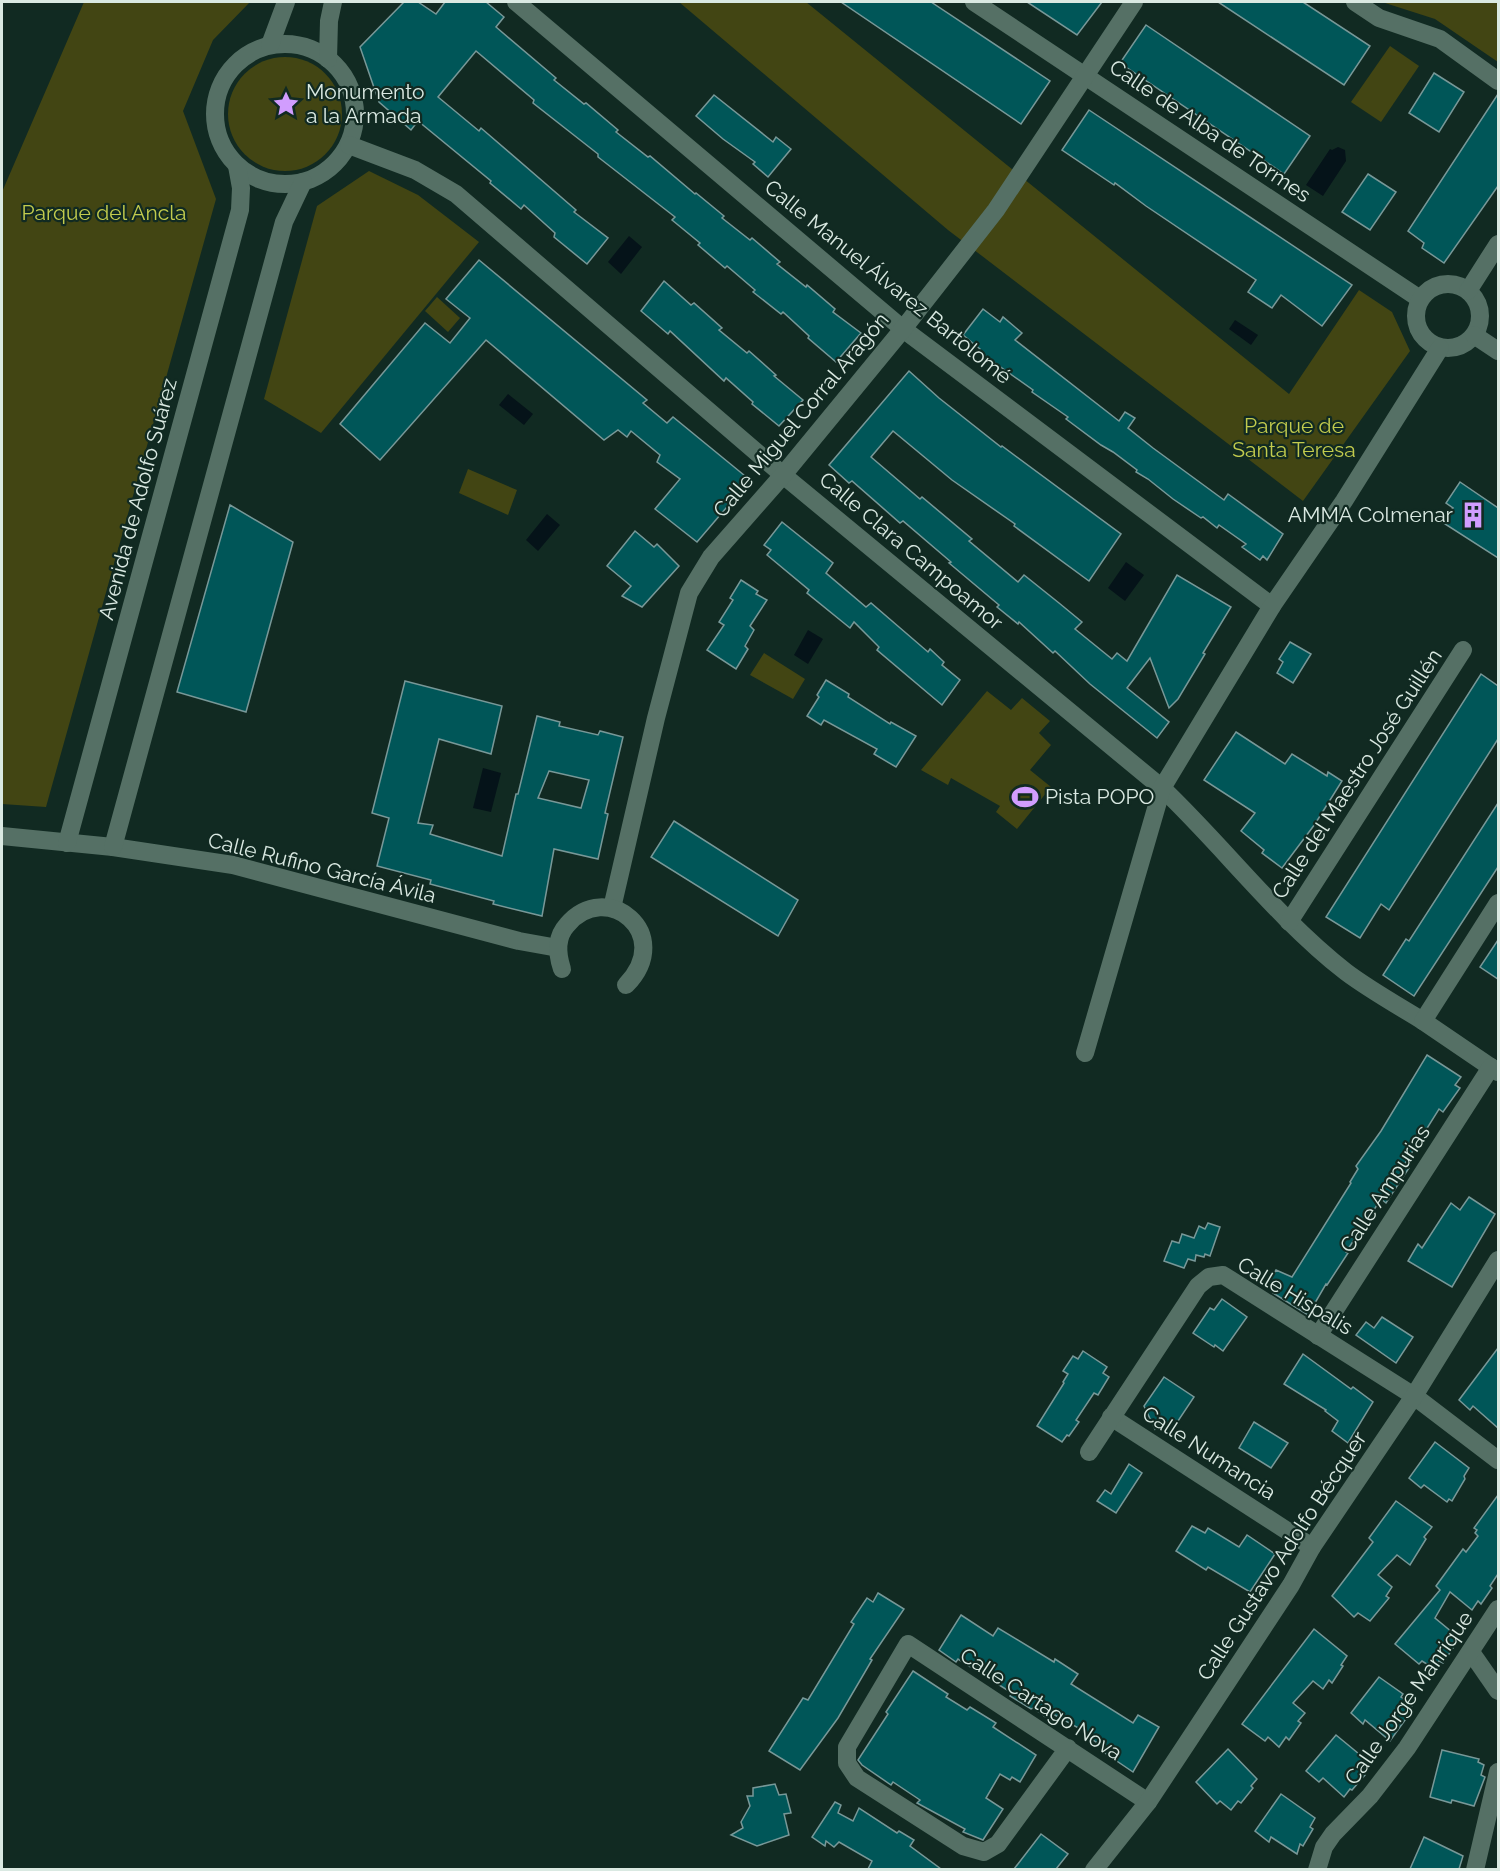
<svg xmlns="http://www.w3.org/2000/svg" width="1500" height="1871" viewBox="0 0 1500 1871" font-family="Raleway,sans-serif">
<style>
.green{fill:#424513}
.water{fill:#051319}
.building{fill:#005658;stroke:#789898;stroke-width:1.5;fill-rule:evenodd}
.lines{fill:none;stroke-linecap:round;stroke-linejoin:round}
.minor{stroke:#557065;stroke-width:18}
.labels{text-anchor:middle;stroke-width:4.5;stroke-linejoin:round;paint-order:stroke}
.poi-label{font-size:21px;fill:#dae9e2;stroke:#112a22;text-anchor:start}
.street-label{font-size:21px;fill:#dae9e2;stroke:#112a22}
.park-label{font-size:21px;fill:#c2cb4d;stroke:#112a22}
</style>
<rect width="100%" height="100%" fill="#112a22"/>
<!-- green -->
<g class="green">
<polygon points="84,2 250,2 213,40 183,111 216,199 46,807 2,804 2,192"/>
<polygon points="679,2 806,2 1289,394 1359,290 1392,312 1410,351 1303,501 948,230"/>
<polygon points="1382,2 1498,2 1498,62 1435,19"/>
<polygon points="1390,46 1419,66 1381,122 1351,102"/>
<circle cx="285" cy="114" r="57"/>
<polygon points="369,171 418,195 479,242 321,433 264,399 317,206"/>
<polygon points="437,297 460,318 448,332 425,311"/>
<polygon points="468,469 517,490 508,515 459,493"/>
<polygon points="764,653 805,679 793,699 750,675"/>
<polygon points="987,691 1011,710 1022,698 1050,721 1039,733 1051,745 1030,770 1051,787 1017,829 996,812 1000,806 951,778 948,785 921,770"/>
</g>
<!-- water -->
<g class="water">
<polygon points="1338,147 1345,150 1346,161 1323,196 1306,185 1330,149 1332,150"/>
<polygon points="629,236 642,247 621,274 608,262"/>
<polygon points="1235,320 1258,335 1251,345 1229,329"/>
<polygon points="508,394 533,414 524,425 499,405"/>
<polygon points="547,514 560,525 538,551 526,540"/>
<polygon points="1126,562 1144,575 1125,601 1108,588"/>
<polygon points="808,630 823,639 808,664 794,655"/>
<polygon points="483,768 501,773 491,812 473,808"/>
</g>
<!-- building -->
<g class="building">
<polygon points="404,2 418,2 436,14 445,2 486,2 504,17 496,27 556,78 554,80 584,104 586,103 618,130 616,132 648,157 650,156 695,194 696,193 724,216 722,218 750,240 752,238 780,262 777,264 806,287 807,285 835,309 833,312 861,333 836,362 808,338 809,336 783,312 781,314 753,292 755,290 727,266 725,268 698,245 700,243 672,220 675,217 598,157 598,154 533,103 534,100 476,51 438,97 479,131 481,128 576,210 574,212 608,238 587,264 554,237 555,233 524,205 521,209 490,183 491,181 418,121 411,130 379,102 360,47"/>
<polygon points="841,2 931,2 1050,81 1021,124"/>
<polygon points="1027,2 1102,2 1077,35"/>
<polygon points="1218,2 1303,2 1370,46 1344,85"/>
<polygon points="1146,25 1310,136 1284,174 1120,63"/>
<polygon points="1434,73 1464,92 1439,132 1409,113"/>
<polygon points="1498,94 1498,186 1444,263 1422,248 1424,243 1408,231"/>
<polygon points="714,95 773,142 776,137 791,149 768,177 753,164 755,162 723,139 696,116"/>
<polygon points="1089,110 1352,285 1322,326 1281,295 1272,308 1248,292 1256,280 1146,206 1115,183 1114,185 1062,150"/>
<polygon points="1368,174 1396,192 1370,230 1342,212"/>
<polygon points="479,260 647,400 643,403 667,423 673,417 750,480 697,542 655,509 680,479 657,462 660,455 631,431 627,437 618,430 604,440 486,340 380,460 340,424 425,323 450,343 470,318 446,299"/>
<polygon points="664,281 691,305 694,303 722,328 719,330 747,353 749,351 776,375 774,376 803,400 779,426 752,404 753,402 726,378 724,381 670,331 668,334 641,311"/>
<polygon points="983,309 1000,322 1003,317 1022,333 1015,340 1119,421 1125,412 1135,418 1128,428 1153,448 1224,500 1228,494 1283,534 1267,560 1263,556 1260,560 1242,547 1246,544 1219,525 1217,528 1203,517 1201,518 1173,499 1148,479 1136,472 1137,470 1113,452 1101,445 1066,419 1068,417 1032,392 1033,390 978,351 980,349 963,335"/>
<polygon points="909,371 939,398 1001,447 1002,446 1121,534 1089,581 1014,526 1015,524 952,480 893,431 871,457 920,499 922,497 972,539 969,541 1018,582 1024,575 1059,603 1082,622 1075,629 1112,659 1117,653 1127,661 1177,575 1231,607 1203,653 1205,654 1178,699 1169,708 1150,658 1127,688 1169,722 1157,738 1090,684 1055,651 1053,653 1019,622 1018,624 997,607 999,605 949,563 951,562 903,521 900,523 852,481 849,483 829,465"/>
<polygon points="1460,482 1498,508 1498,558 1442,522 1453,508 1446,503"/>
<polygon points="230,505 293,542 246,712 177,692"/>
<polygon points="782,522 833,563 826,573 866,607 871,603 928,652 930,649 944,662 942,665 960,680 942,705 877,650 879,647 854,622 850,628 807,593 809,590 767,555 771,550 764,545"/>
<polygon points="635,531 654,547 657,544 679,566 642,607 622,596 631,586 607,566"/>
<polygon points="741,580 758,591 756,594 767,600 750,626 754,630 745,646 748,649 736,669 707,650 724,625 719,622 733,600 730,598"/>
<polygon points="1290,642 1311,654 1293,683 1277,673 1283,662 1279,659"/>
<polygon points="1481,674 1498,686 1498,739 1389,910 1381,904 1360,938 1326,917"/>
<polygon points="826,680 849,694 848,697 890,724 891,722 916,736 896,767 874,754 877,749 824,720 821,725 807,716 819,697 817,695"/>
<path d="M405,681l97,25 -11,48 -52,-15 -21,84 15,2 -3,9 72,22 14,-62h2l19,-78 23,6 -1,4 39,9 2,-4 23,6 -18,76 3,1 -10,45 -44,-10 -12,67 -49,-12 1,-3 -64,-17 1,-4 -54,-14 12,-48 -17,-5zM549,771l40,9 -8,28 -43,-10z"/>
<polygon points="1236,732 1285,764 1292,754 1327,776 1328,772 1342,781 1315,824 1282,868 1262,853 1264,850 1241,831 1255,813 1204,780"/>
<polygon points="1498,803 1498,867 1414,996 1383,975 1406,939 1409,941"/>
<polygon points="674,821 798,900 778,936 651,857"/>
<polygon points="1498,940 1498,979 1480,967"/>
<polygon points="1427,1055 1461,1077 1455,1085 1460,1088 1443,1112 1439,1109 1404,1165 1409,1168 1386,1203 1381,1199 1346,1252 1348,1253 1327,1285 1326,1284 1308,1315 1273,1293 1274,1291 1270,1288 1272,1284 1269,1282 1276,1270 1292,1277 1351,1183 1350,1182 1358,1169 1356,1166 1381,1131"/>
<polygon points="1469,1197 1495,1214 1452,1287 1408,1261 1418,1244 1422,1248 1451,1203 1460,1210"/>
<polygon points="1208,1223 1220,1227 1210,1256 1205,1254 1204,1257 1196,1255 1195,1261 1188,1259 1184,1268 1164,1261 1172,1241 1179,1243 1182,1234 1194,1238 1199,1226 1205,1229"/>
<polygon points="1222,1299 1247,1317 1223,1351 1215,1345 1214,1347 1193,1333 1210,1308 1214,1310"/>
<polygon points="1382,1317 1413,1337 1396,1363 1356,1335 1366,1322 1374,1328"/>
<polygon points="1498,1348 1498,1428 1473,1406 1470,1410 1459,1400"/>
<polygon points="1083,1351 1107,1367 1103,1373 1109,1377 1098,1395 1094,1393 1076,1420 1079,1422 1069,1436 1067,1435 1062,1442 1037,1426 1064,1383 1063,1382 1068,1374 1063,1371 1073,1356 1078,1359"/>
<polygon points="1303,1354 1351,1389 1353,1387 1373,1402 1348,1443 1332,1431 1338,1421 1325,1411 1326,1410 1284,1384"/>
<polygon points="1164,1377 1194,1397 1172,1430 1160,1423 1155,1429 1144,1406"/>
<polygon points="1254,1422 1288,1443 1271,1468 1239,1448"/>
<polygon points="1435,1442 1469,1468 1464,1476 1465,1479 1452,1501 1449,1499 1447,1502 1424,1485 1421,1488 1409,1478"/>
<polygon points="1129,1464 1142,1473 1116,1513 1097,1501 1105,1490 1111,1494"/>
<polygon points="1498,1495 1498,1574 1490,1586 1492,1588 1481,1604 1478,1601 1472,1610 1450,1592 1435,1618 1458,1637 1451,1645 1453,1648 1443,1663 1439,1661 1433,1668 1422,1661 1419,1664 1395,1644 1440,1590 1436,1586 1463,1549 1466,1552 1478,1536 1475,1533 1477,1530 1474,1528"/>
<polygon points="1396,1501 1432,1527 1424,1537 1426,1539 1410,1565 1397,1555 1378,1575 1392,1587 1386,1596 1389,1598 1370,1621 1358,1613 1354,1617 1332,1596 1373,1542 1369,1538"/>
<polygon points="1192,1526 1205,1533 1208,1528 1239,1547 1247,1535 1275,1554 1250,1592 1208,1567 1206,1570 1176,1551"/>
<polygon points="878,1593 904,1609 870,1659 872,1660 838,1718 800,1770 769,1751 803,1698 808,1700 854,1624 851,1622 867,1598 873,1602"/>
<polygon points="961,1615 993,1636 998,1628 1054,1662 1055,1659 1078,1674 1071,1684 1133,1723 1138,1715 1159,1727 1133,1772 1105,1753 1107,1749 1085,1735 1086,1732 1051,1713 1047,1718 1033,1708 1031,1709 1010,1696 1012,1693 958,1659 956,1662 939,1650"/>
<polygon points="1314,1629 1347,1656 1341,1665 1343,1666 1332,1683 1329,1680 1323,1689 1313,1681 1293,1703 1305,1713 1298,1721 1301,1723 1289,1740 1286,1737 1279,1747 1268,1737 1265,1741 1242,1724"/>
<polygon points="913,1671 948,1694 946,1697 967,1710 970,1707 996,1723 993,1727 1036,1755 1020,1782 1012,1777 1010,1780 1000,1774 986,1798 1003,1809 983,1840 963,1832 965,1829 917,1803 920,1800 893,1782 891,1785 862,1765 858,1760 888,1714 886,1712"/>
<polygon points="1379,1677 1403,1694 1401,1697 1413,1705 1405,1714 1408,1716 1390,1741 1365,1720 1363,1724 1351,1713"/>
<polygon points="1336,1735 1370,1763 1362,1772 1365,1775 1352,1790 1350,1789 1344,1797 1323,1778 1319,1782 1306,1771"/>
<polygon points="1228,1749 1257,1779 1251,1786 1253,1788 1241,1803 1238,1801 1231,1810 1220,1801 1217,1804 1196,1782"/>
<polygon points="1442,1750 1479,1759 1478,1762 1484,1765 1481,1775 1485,1777 1474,1806 1452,1800 1451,1803 1430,1797"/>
<polygon points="775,1784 779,1795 786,1794 791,1813 784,1814 789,1835 757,1846 731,1835 743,1828 741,1822 750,1806 747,1796 753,1796 753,1788"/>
<polygon points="1281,1794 1315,1818 1310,1827 1313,1829 1303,1846 1300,1844 1297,1854 1271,1837 1269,1842 1255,1831"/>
<polygon points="835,1802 841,1805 838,1813 853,1821 859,1808 897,1833 899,1831 914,1840 910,1846 941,1869 868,1869 872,1861 839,1842 834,1847 826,1841 825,1846 812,1837"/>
<polygon points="1041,1834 1068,1854 1056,1869 1014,1869"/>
<polygon points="1424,1837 1463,1856 1459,1869 1410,1869"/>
</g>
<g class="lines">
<!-- minor -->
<g class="minor">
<polyline points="516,2 903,329 1272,606"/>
<polyline points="974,2 1420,299"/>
<polyline points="1355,2 1379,18 1440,39 1498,81"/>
<circle cx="285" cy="114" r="70"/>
<polyline points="270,45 286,2"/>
<polyline points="328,59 329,21 333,2"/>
<path d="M349,145l66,25 41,24 327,281 379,313c63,60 115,130 184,184 24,18 51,33 77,49"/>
<circle cx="1448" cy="316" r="32"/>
<polyline points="1468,291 1498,244"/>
<polyline points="1474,335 1498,351"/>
<polyline points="2,836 113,847 233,865 519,941 558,948"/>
<polyline points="67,843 240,210 241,188 237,166"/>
<polyline points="113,847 284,222 303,182"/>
<polyline points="1498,903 1423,1021 1498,1072"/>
<polyline points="612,908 656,718 689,593 711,557 783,475 903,329 996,210 1134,2"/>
<polyline points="1289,922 1463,650"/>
<path d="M562,969c-5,-15 -6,-32 5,-44 39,-47 109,9 59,60"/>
<polyline points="1085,1053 1162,788 1272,606 1344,501 1440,348"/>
<polyline points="1318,1336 1491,1067"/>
<polyline points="1111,1417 1312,1547"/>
<polyline points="1089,1452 1198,1286 1209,1277 1223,1275 1414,1396 1498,1460"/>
<polyline points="1471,1652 1498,1691"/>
<polyline points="1068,1748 998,1844 984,1852 963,1846 857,1778 847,1763 847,1747 908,1644 1148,1802"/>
<polyline points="1094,1870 1148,1802 1189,1740 1291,1585 1312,1547 1414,1396 1498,1260"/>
<polyline points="1317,1870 1324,1847 1333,1834 1370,1796 1407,1748 1498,1609"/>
<polyline points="1475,1870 1498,1772"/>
</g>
</g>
<!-- icons -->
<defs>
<g id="sight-bare" transform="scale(2.07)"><path d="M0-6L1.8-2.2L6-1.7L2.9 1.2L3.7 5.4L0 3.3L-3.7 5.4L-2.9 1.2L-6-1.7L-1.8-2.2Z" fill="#d19dfe" stroke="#112a22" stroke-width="2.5" paint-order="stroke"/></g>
<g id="building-bare" transform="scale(2.07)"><path d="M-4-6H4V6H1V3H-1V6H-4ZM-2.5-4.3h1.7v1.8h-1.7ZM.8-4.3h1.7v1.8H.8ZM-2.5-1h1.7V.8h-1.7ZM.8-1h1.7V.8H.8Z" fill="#d19dfe" stroke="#112a22" stroke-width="2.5" paint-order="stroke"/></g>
<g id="stadium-bare" transform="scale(2.07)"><path d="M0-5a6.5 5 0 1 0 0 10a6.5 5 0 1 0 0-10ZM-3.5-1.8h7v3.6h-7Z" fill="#d19dfe" stroke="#112a22" stroke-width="2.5" paint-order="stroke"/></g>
</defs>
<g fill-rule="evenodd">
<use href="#sight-bare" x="286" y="104"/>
<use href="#building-bare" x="1473" y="515"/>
<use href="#stadium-bare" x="1025" y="797"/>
</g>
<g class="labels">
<!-- poi labels -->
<g class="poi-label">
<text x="306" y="99">Monumento<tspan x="306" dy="24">a la Armada</tspan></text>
<text x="1453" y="522" text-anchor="end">AMMA Colmenar</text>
<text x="1045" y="804">Pista POPO</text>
</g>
<!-- street labels -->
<g class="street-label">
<text transform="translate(1210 131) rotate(34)" y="7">Calle de Alba de Tormes</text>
<text transform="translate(888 282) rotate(39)" y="7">Calle Manuel Álvarez Bartolomé</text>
<text transform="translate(801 415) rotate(-50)" y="7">Calle Miguel Corral Aragón</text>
<text transform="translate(138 499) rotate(-75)" y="7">Avenida de Adolfo Suárez</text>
<text transform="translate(911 551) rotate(40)" y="7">Calle Clara Campoamor</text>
<text transform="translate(1357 774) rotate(-57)" y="7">Calle del Maestro José Guillén</text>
<text transform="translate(322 868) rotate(14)" y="7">Calle Rufino García Ávila</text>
<text transform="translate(1385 1189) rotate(-57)" y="7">Calle Ampurias</text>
<text transform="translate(1295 1296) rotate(31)" y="7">Calle Hispalis</text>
<text transform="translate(1209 1453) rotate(33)" y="7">Calle Numancia</text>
<text transform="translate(1282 1556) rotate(-57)" y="7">Calle Gustavo Adolfo Bécquer</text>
<text transform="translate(1409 1698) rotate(-55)" y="7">Calle Jorge Manrique</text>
<text transform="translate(1041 1704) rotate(33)" y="7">Calle Cartago Nova</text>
</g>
<!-- park labels -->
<g class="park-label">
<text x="104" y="220">Parque del Ancla</text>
<text x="1294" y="433">Parque de<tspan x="1294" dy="24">Santa Teresa</tspan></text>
</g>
</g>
<!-- border -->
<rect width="1500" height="1871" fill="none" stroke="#dae9e2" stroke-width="6"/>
</svg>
